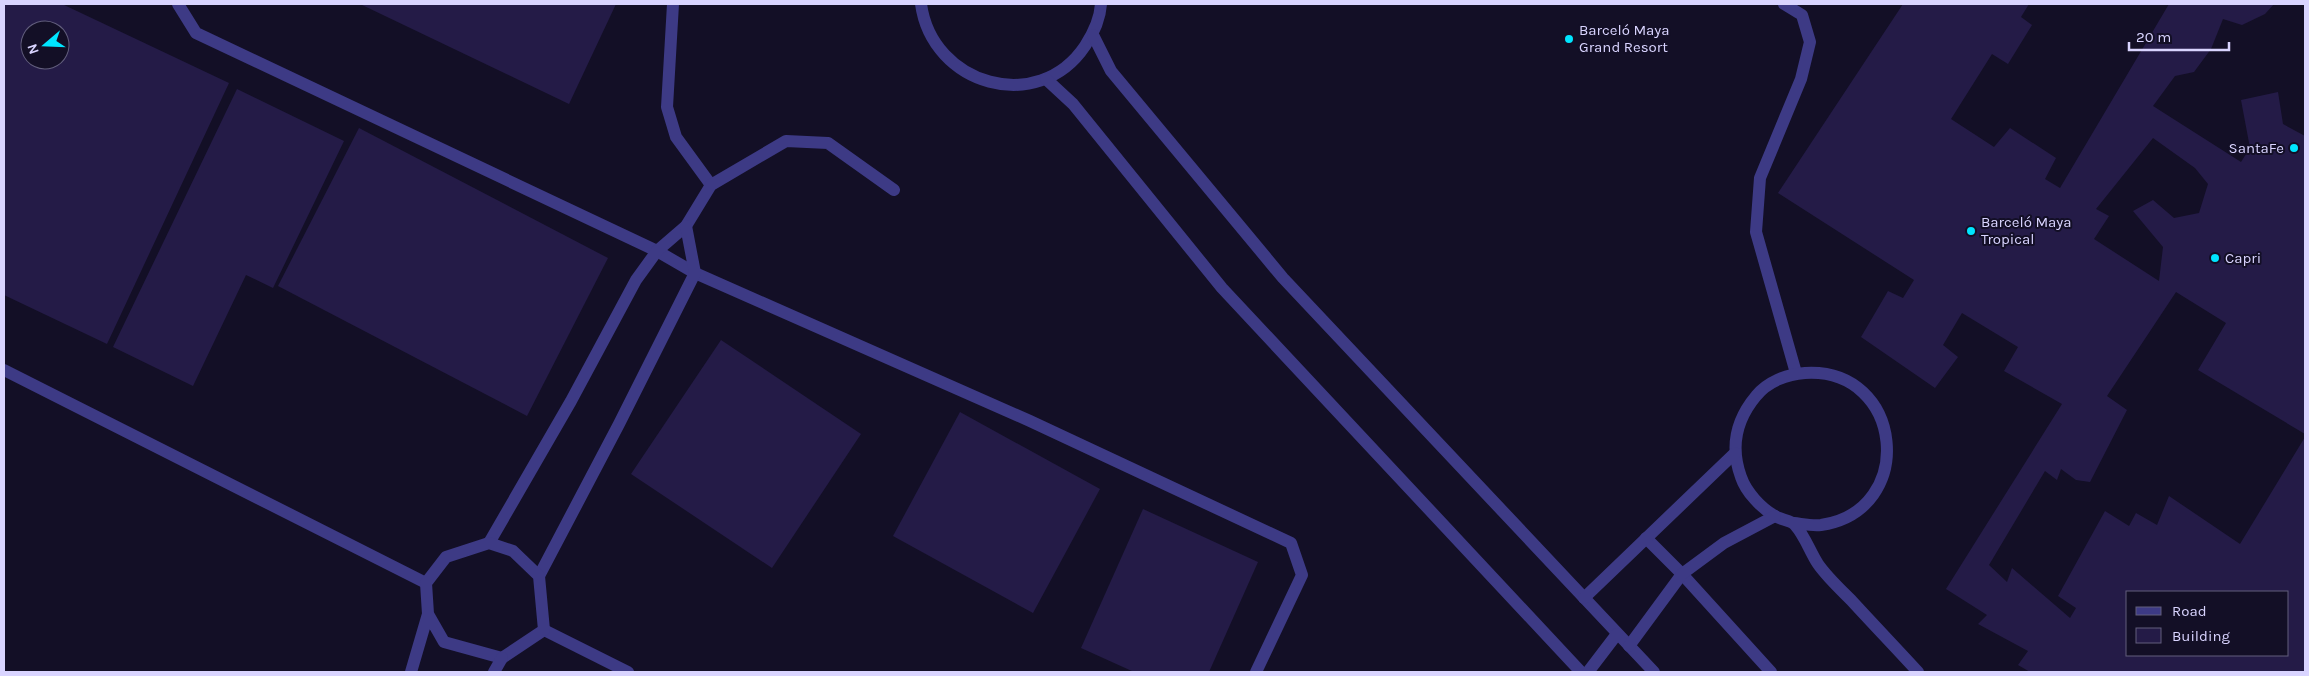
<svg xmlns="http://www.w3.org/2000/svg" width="2309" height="676" viewBox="0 0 2309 676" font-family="Karla,sans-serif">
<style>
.building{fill:#241b47;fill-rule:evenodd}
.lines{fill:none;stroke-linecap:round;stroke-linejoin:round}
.lane{stroke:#3d3a85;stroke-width:12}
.street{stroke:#3d3a85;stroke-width:12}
.poi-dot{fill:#00e5ff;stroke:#130f26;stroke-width:2}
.labels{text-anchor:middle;stroke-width:4;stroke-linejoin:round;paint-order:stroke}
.poi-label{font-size:15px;fill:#d9d4ff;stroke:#130f26;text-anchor:start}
</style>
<rect width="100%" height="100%" fill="#130f26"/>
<!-- building -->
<g class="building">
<path d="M4,4h58l167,79 -122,261 -103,-49zM30,30h30v30h-30z"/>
<polygon points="360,4 616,4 569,104"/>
<path d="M1903,4h126l-8,13 11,8 -24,39 -16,-10 -41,65 43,28 16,-19 46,30 -11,21 15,9 109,-184h105l-9,10 -23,11 -19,-6 -12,30 -17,23 -19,4 -22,30 88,56 9,-14 -9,-48 37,-8 5,32 22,12v298l-107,-64 28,-47 -50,-31 -69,104 20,14 -37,72 -14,-2 -15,-11 -4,11 -12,-9 -56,94 18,17 5,-14 58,50 6,-10 -18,-12 47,-85 24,15 7,-13 21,12 12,-29 71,48 65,-107v235h-275l-12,-7 10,-14 -50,-27 9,-9 -41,-26 116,-185 -58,-33 14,-24 -56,-34 -19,32 15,12 -23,31 -74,-51 27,-46 15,7 11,-18 -136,-87zM2153,138l42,30 13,16 -9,29 -25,5 -21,-18 -20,11 30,36 -4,34 -65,-42 15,-23 -13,-7zM2128,592h160v63h-160z"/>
<polygon points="237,89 344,141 273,288 246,275 193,386 113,347"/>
<polygon points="359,128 608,258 527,416 278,286"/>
<polygon points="721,340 861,434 772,568 631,474"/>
<polygon points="960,412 1100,489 1033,613 893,536"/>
<polygon points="1143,509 1258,562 1209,672 1134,672 1081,648"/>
</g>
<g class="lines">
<!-- lane -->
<g class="lane">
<polyline points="178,4 196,33 657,251"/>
<polyline points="673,4 667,107 676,137 711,185"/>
</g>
<!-- street -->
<g class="street">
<path d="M921,4c11,81 117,112 164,42 8,-12 15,-27 16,-42"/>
<polyline points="1784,4 1802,15 1810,42 1801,79 1760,178 1756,232 1796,373"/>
<polyline points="1093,35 1111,71 1283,278 1654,672"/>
<polyline points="1046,79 1073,104 1222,288 1581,672"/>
<polyline points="657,251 695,273 1030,421 1291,543 1302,575 1256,672"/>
<polyline points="4,370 426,583"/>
<path d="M1794,523c9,1 18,3 27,2 97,-14 83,-158 -16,-152 -18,1 -38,9 -49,23 -20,24 -26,51 -15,81 5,15 20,31 34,39 6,4 16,4 20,9 10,11 15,27 23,39 9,13 22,25 33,36 22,24 45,48 67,72"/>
<polyline points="1646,538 1682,574 1771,672"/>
<polyline points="489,543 571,401 636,280 657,251 686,226 711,185 786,141 828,143 894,190"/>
<polyline points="539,576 619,424 695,273 686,226"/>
<polyline points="1584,598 1735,453"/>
<polyline points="544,630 628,672"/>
<polyline points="1629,646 1682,574 1724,543 1775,516"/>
<polyline points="411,672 428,614 426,583 446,557 489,543 513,551 539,576 544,630 502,658 444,642 428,614"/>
<polyline points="494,672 502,658"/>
<polyline points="1588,672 1617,634"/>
</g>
</g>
<!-- markers -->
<g class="poi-dot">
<circle cx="1569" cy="39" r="5"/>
<circle cx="2294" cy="148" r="5"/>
<circle cx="1971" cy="231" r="5"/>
<circle cx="2215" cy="258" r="5"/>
</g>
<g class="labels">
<!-- poi labels -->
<g class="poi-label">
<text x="1579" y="35">Barceló Maya<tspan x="1579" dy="17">Grand Resort</tspan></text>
<text x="2284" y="153" text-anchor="end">SantaFe</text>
<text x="1981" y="227">Barceló Maya<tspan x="1981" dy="17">Tropical</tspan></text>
<text x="2225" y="263">Capri</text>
</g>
</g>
<!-- border -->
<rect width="2309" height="676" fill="none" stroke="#d9d4ff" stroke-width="10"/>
<!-- legend -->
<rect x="2126" y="591" width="162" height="65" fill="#130f26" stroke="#625e7d"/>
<rect x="2136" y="607" width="25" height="8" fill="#3d3a85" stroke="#625e7d"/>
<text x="2172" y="616" font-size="15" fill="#d9d4ff">Road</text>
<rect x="2136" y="628" width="25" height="15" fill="#241b47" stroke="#625e7d"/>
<text x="2172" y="641" font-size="15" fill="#d9d4ff">Building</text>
<!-- north arrow -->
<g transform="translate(45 45) rotate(251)"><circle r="24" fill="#130f26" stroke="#625e7d"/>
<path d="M0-4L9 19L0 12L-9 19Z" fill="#00e5ff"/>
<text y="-8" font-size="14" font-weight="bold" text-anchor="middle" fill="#d9d4ff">N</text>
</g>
<!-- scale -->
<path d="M2129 42v8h100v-8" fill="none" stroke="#d9d4ff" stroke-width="2.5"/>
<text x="2136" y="42" font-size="15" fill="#d9d4ff" stroke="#130f26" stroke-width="4" paint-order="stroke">20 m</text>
</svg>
